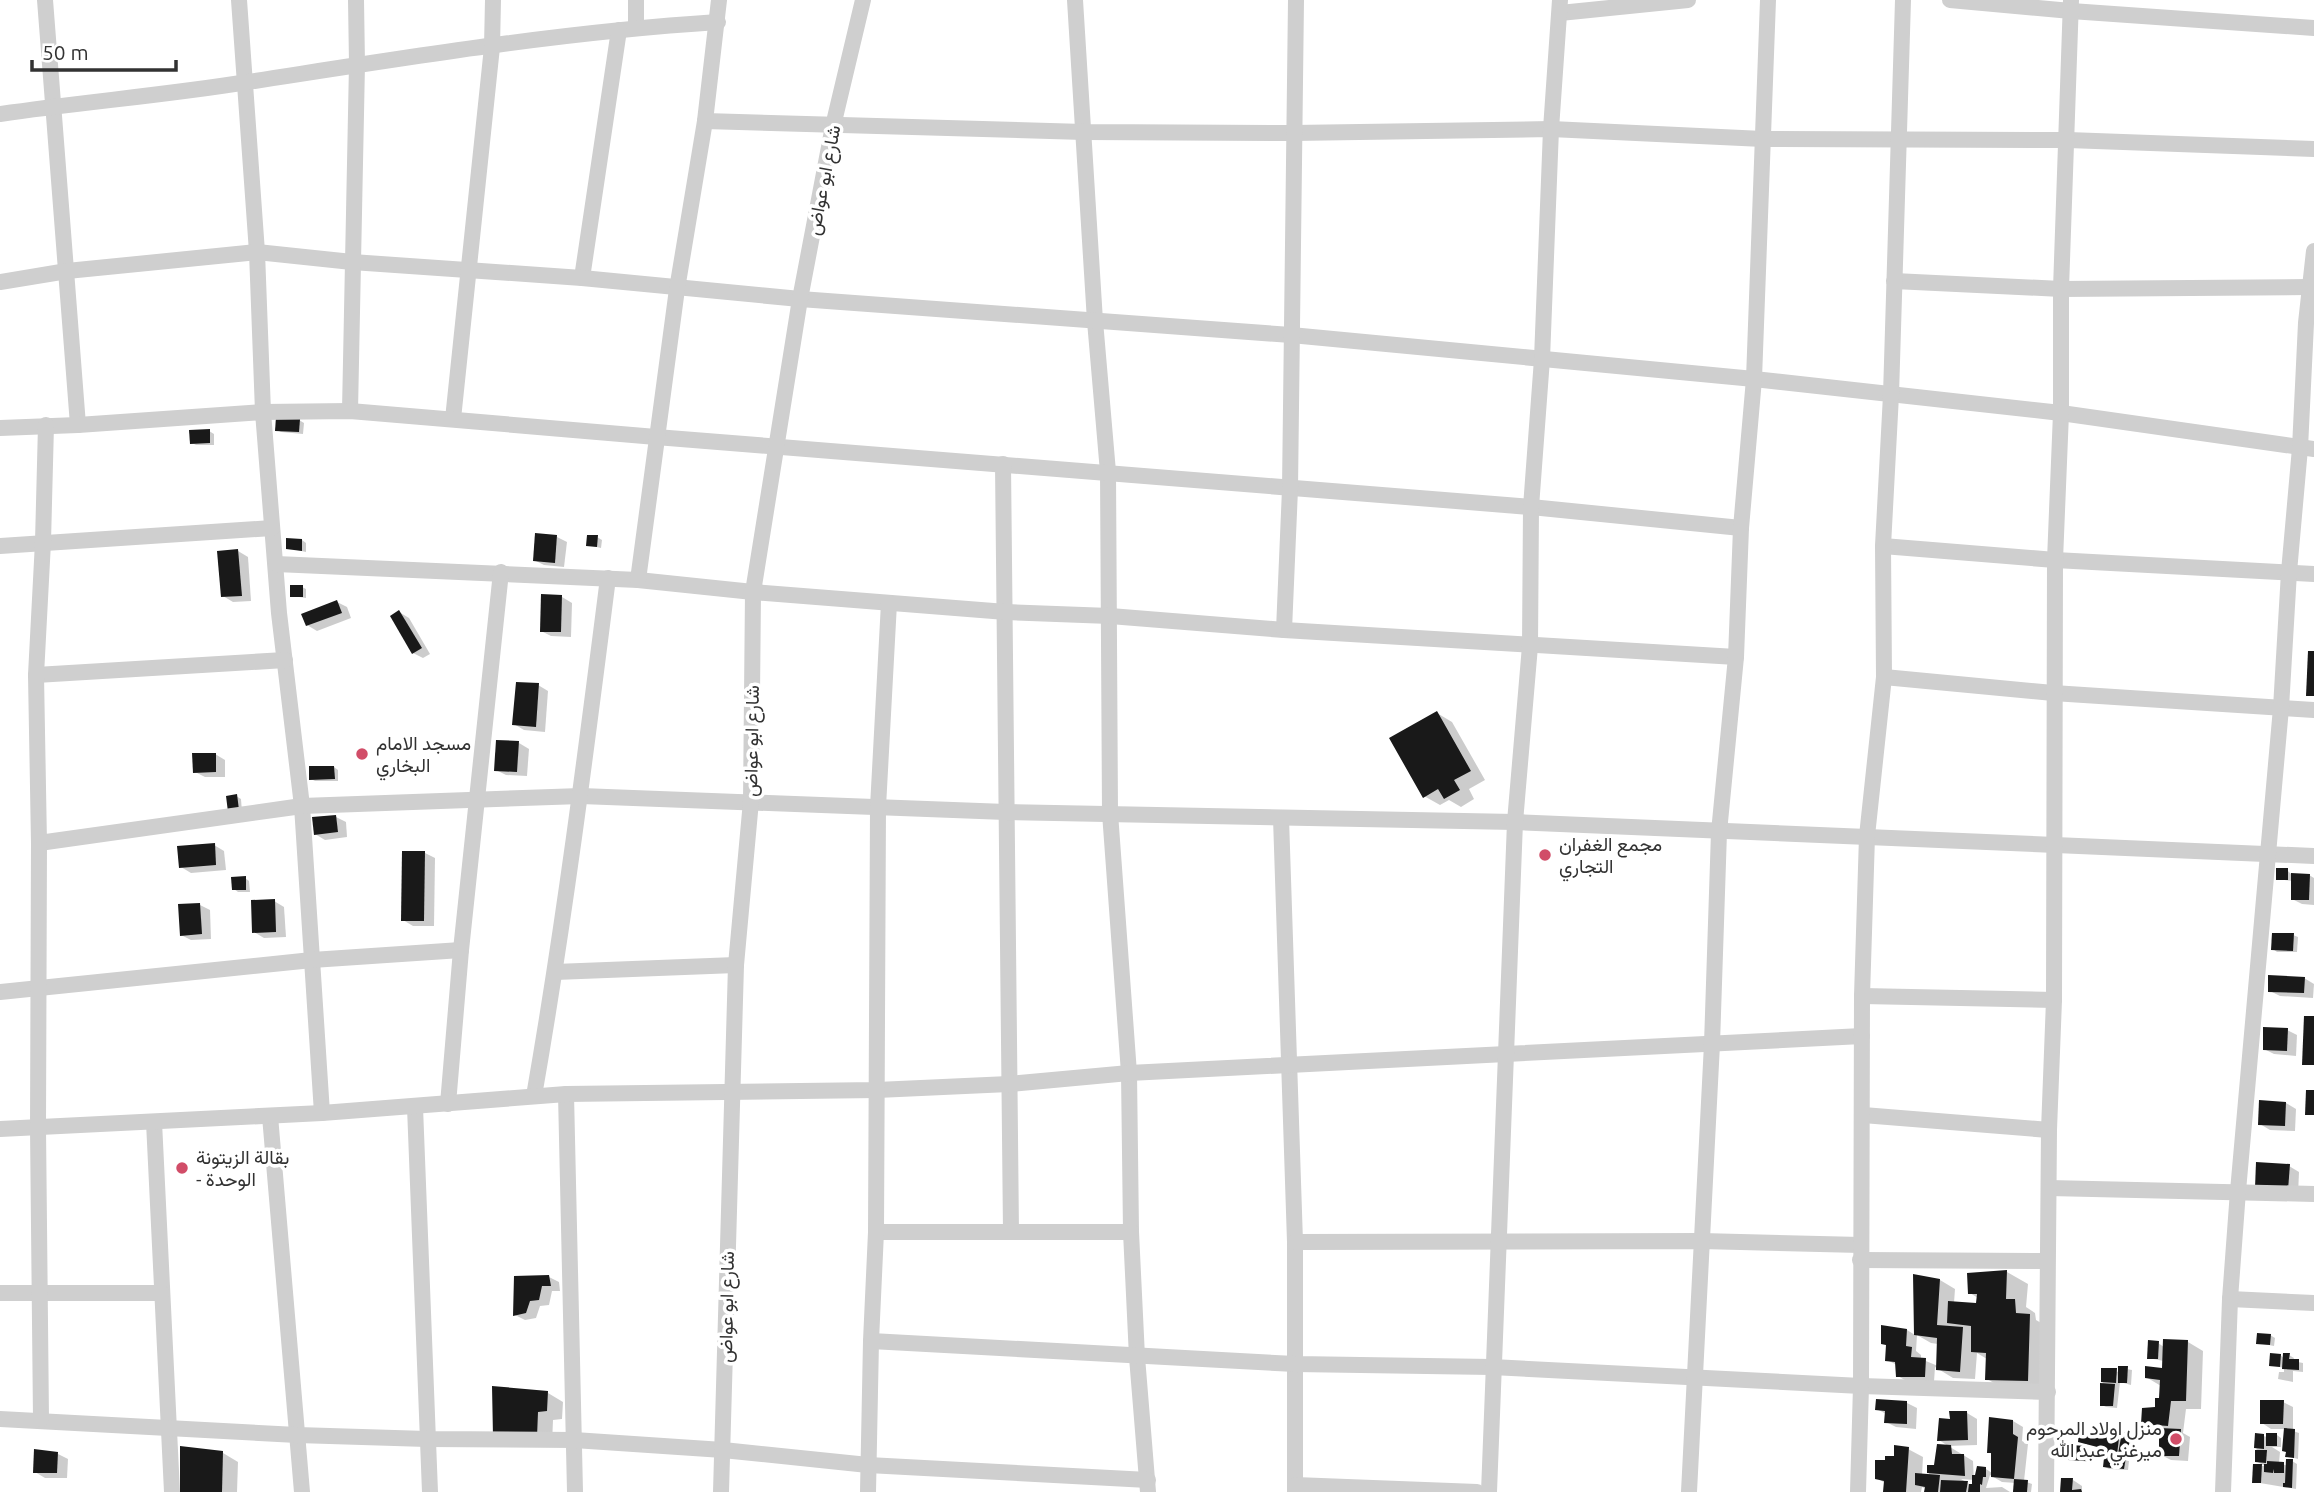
<svg xmlns="http://www.w3.org/2000/svg" width="2314" height="1492" viewBox="0 0 2314 1492" font-family="Ubuntu,Vazirmatn,sans-serif">
<style>
.shadow{fill:#0003;fill-rule:evenodd}
.building{fill:#191919}
.lines{fill:none;stroke-linecap:round;stroke-linejoin:round}
.street{stroke:#cfcfcf;stroke-width:16}
.poi-dot{fill:#d14d68;stroke:#fff;stroke-width:2.5}
.labels{text-anchor:middle;stroke-width:7;stroke-linejoin:round;paint-order:stroke}
.street-label{font-size:19px;fill:#323232;stroke:#fff}
.poi-label{font-size:19px;fill:#323232;stroke:#fff;text-anchor:start}
</style>
<rect width="100%" height="100%" fill="#fff"/>
<!-- shadow -->
<g class="shadow">
<polygon points="299,420 304,423 303,434 281,432 277,430"/>
<polygon points="209,431 214,434 214,445 196,445 192,443"/>
<polygon points="557,537 567,542 564,567 544,565 534,560"/>
<polygon points="597,537 602,540 601,548 588,545"/>
<polygon points="302,540 306,543 306,552 288,548"/>
<polygon points="238,551 248,557 251,601 233,602 223,596"/>
<polygon points="302,587 306,589 306,598 292,596"/>
<polygon points="562,597 572,603 571,637 551,636 541,631"/>
<polygon points="337,602 347,607 351,618 317,631 307,625"/>
<polygon points="399,612 409,618 430,654 423,658 413,653"/>
<polygon points="538,685 548,691 545,732 524,730 514,724"/>
<polygon points="1437,713 1452,722 1485,780 1469,789 1474,799 1461,807 1449,800 1440,805 1424,796"/>
<polygon points="519,743 529,749 527,776 506,775 496,770"/>
<polygon points="215,754 225,760 225,777 205,777 195,772"/>
<polygon points="334,767 338,770 338,781 315,781 311,779"/>
<polygon points="236,796 241,799 242,812 234,813"/>
<polygon points="336,817 346,822 347,837 325,840 315,834"/>
<polygon points="214,845 224,851 226,870 191,873 181,867"/>
<polygon points="425,853 435,858 434,926 413,926 403,920"/>
<polygon points="2287,870 2292,875 2309,875 2314,878 2314,905 2302,904 2292,899 2293,881 2277,879"/>
<polygon points="245,878 249,881 250,892 238,892 234,889"/>
<polygon points="274,901 284,907 286,937 264,938 254,932"/>
<polygon points="200,905 210,910 211,939 191,940 181,935"/>
<polygon points="2293,935 2298,937 2297,952 2277,952 2273,949"/>
<polygon points="2304,978 2314,984 2313,998 2280,996 2270,991"/>
<polygon points="2287,1030 2297,1035 2296,1056 2274,1054 2264,1049"/>
<polygon points="2261,1102 2286,1103 2296,1109 2295,1131 2270,1130 2260,1124"/>
<polygon points="2289,1166 2299,1172 2298,1195 2257,1187"/>
<path d="M2007,1272l21,12 -2,23 9,6 1,7 14,8 -2,64 -40,-1 -21,-12v-20l-10,-6 -2,26 -22,-1 -18,-11 -1,15h-26l-10,-6 -1,-11 -10,-5v-14l-4,-3 24,-13 8,5v-59l25,4 15,9 -1,14 24,2v-7l-8,-5 -1,-18zM1917,1335l14,8 7,1v22l-17,-7v-4l-5,-4z"/>
<polygon points="549,1277 559,1282 560,1291 552,1291 549,1305 540,1306 536,1318 525,1320 515,1315"/>
<polygon points="2270,1335 2275,1338 2274,1346 2258,1343"/>
<polygon points="2188,1342 2203,1351 2201,1409 2186,1409 2183,1433 2190,1437 2188,1461 2171,1460 2161,1455 2161,1432 2143,1423 2156,1409 2161,1400 2161,1386 2146,1377 2164,1370 2164,1361 2148,1358 2158,1343 2164,1347"/>
<polygon points="2280,1355 2284,1358 2289,1355 2294,1358 2293,1361 2303,1363 2303,1372 2293,1371 2293,1382 2278,1379 2279,1372 2284,1372 2284,1368 2271,1365"/>
<polygon points="2120,1368 2132,1370 2131,1385 2120,1382 2117,1408 2106,1407 2102,1405 2103,1370 2120,1372"/>
<polygon points="548,1393 563,1402 562,1419 553,1420 552,1445 510,1444"/>
<polygon points="2283,1402 2293,1407 2293,1431 2299,1433 2298,1459 2287,1456 2285,1429 2271,1429 2262,1423"/>
<polygon points="1907,1403 1917,1408 1916,1429 1896,1427 1886,1422 1886,1414 1877,1409"/>
<polygon points="1967,1413 1977,1419 1977,1445 1948,1446 1939,1440 1952,1420"/>
<path d="M2013,1421l10,6 -1,14 6,3 -4,37 8,3 -1,8h-14l-1,-9 -14,-1 -12,-7 -4,13 16,-1 8,5h-84v-3l-4,-2 -1,5h-36v-9l-8,-5 10,-17 21,-12 15,8 -1,18 7,1v-9h7l14,-20 23,14 1,23 12,-15 6,4 1,-18 -4,-3zM1961,1479l13,1v7z"/>
<polygon points="2081,1434 2122,1440 2131,1434 2135,1436 2131,1457 2119,1455 2129,1461 2128,1470 2109,1469 2105,1467 2107,1449 2079,1442"/>
<polygon points="2257,1435 2268,1437 2277,1435 2281,1438 2281,1447 2272,1447 2280,1452 2279,1463 2288,1466 2292,1461 2297,1464 2296,1489 2254,1482 2255,1466 2265,1466 2256,1461"/>
<polygon points="2086,1448 2090,1450 2089,1462 2070,1459"/>
<polygon points="223,1453 238,1462 237,1492 181,1492"/>
<polygon points="58,1454 68,1459 67,1478 45,1478 35,1472"/>
<polygon points="2073,1480 2082,1486 2082,1492 2062,1492"/>
</g>
<!-- building -->
<g class="building">
<polygon points="276,417 300,419 299,432 275,431"/>
<polygon points="210,429 210,443 190,444 189,430"/>
<polygon points="535,533 557,535 555,563 533,561"/>
<polygon points="587,535 598,535 597,547 586,546"/>
<polygon points="286,538 302,539 302,551 286,549"/>
<polygon points="238,549 242,596 221,597 217,551"/>
<rect x="290" y="585" width="13" height="12"/>
<polygon points="541,594 562,595 561,632 540,632"/>
<polygon points="337,600 342,613 306,626 301,614"/>
<polygon points="399,610 422,648 412,654 390,616"/>
<polygon points="2308,651 2314,651 2314,696 2306,696"/>
<polygon points="516,682 539,683 536,727 512,725"/>
<polygon points="1437,711 1471,771 1454,780 1460,790 1444,799 1438,789 1423,798 1389,738"/>
<polygon points="496,740 519,741 517,772 494,771"/>
<polygon points="192,753 216,753 216,772 193,773"/>
<polygon points="309,766 334,766 335,779 309,780"/>
<polygon points="237,794 239,810 228,812 226,796"/>
<polygon points="336,815 338,832 314,835 312,817"/>
<polygon points="215,843 216,865 179,868 177,846"/>
<polygon points="402,851 425,851 424,921 401,921"/>
<rect x="2276" y="868" width="12" height="12"/>
<polygon points="2291,873 2310,874 2309,900 2291,900"/>
<polygon points="246,876 246,890 232,890 231,877"/>
<polygon points="275,899 276,932 252,933 251,900"/>
<polygon points="200,903 202,934 180,936 178,904"/>
<polygon points="2272,933 2294,933 2293,951 2271,950"/>
<polygon points="2268,975 2305,977 2304,993 2268,992"/>
<polygon points="2304,1016 2314,1016 2314,1065 2302,1065"/>
<polygon points="2263,1027 2288,1028 2287,1051 2263,1050"/>
<polygon points="2306,1090 2314,1090 2314,1115 2305,1115"/>
<polygon points="2259,1100 2286,1102 2285,1126 2258,1125"/>
<polygon points="2256,1162 2290,1164 2288,1190 2255,1188"/>
<polygon points="2007,1270 2006,1299 2015,1299 2016,1313 2030,1314 2028,1381 1985,1380 1986,1353 1971,1352 1971,1326 1947,1323 1948,1301 1976,1303 1977,1294 1968,1294 1967,1273"/>
<polygon points="1913,1274 1940,1279 1937,1325 1963,1327 1960,1372 1936,1370 1937,1338 1914,1335"/>
<polygon points="549,1275 551,1286 542,1286 539,1300 530,1301 526,1313 513,1316 514,1276"/>
<polygon points="1881,1325 1907,1329 1906,1346 1912,1347 1911,1357 1926,1358 1925,1377 1896,1377 1895,1362 1885,1361 1886,1345 1881,1344"/>
<polygon points="2257,1333 2271,1334 2270,1345 2256,1344"/>
<polygon points="2163,1339 2188,1340 2186,1401 2171,1401 2168,1426 2141,1424 2142,1408 2155,1407 2155,1398 2159,1398 2160,1380 2145,1378 2145,1366 2162,1368"/>
<polygon points="2148,1340 2159,1341 2158,1359 2147,1359"/>
<polygon points="2270,1353 2281,1354 2280,1367 2269,1366"/>
<polygon points="2283,1353 2290,1353 2289,1359 2299,1359 2299,1370 2282,1369"/>
<polygon points="2118,1366 2128,1366 2127,1383 2118,1383"/>
<polygon points="2101,1368 2117,1368 2116,1383 2101,1382"/>
<polygon points="2100,1383 2115,1384 2113,1406 2100,1406"/>
<polygon points="492,1386 548,1391 547,1411 538,1412 537,1437 493,1437"/>
<polygon points="1876,1399 1907,1401 1907,1424 1884,1423 1885,1411 1875,1410"/>
<polygon points="2260,1400 2284,1400 2283,1424 2260,1424"/>
<polygon points="1949,1411 1967,1411 1968,1440 1937,1441 1939,1418 1950,1419"/>
<polygon points="1989,1417 2013,1420 2013,1434 2018,1437 2014,1479 1991,1477 1991,1453 1987,1453"/>
<polygon points="2159,1428 2181,1429 2179,1456 2159,1456"/>
<polygon points="2284,1428 2295,1429 2294,1458 2285,1457 2286,1452 2282,1451"/>
<polygon points="2079,1432 2119,1438 2117,1455 2113,1455 2111,1468 2103,1467 2105,1449 2078,1442"/>
<polygon points="2122,1432 2131,1432 2127,1456 2118,1454"/>
<polygon points="2255,1433 2264,1434 2264,1449 2254,1448"/>
<rect x="2266" y="1433" width="11" height="13"/>
<polygon points="1937,1444 1951,1445 1952,1454 1964,1454 1965,1476 1927,1473 1927,1465 1934,1465"/>
<polygon points="1894,1445 1909,1447 1906,1492 1883,1492 1884,1481 1875,1479 1875,1460 1885,1460 1885,1456 1894,1456"/>
<polygon points="2070,1445 2087,1446 2085,1461 2068,1460"/>
<polygon points="180,1446 223,1451 222,1492 180,1492"/>
<polygon points="34,1449 58,1452 57,1473 33,1473"/>
<polygon points="2255,1450 2267,1450 2266,1463 2255,1462"/>
<polygon points="2114,1456 2126,1457 2124,1469 2113,1468"/>
<polygon points="2286,1459 2293,1459 2292,1488 2283,1487 2283,1483 2285,1483"/>
<polygon points="2267,1461 2284,1462 2284,1473 2274,1473 2274,1469 2273,1473 2264,1472 2264,1464 2267,1464"/>
<polygon points="2253,1464 2262,1464 2261,1483 2252,1483"/>
<polygon points="1977,1466 1986,1467 1986,1477 1983,1477 1982,1485 1980,1484 1980,1492 1968,1492 1969,1484 1972,1484 1972,1475 1975,1475"/>
<polygon points="1915,1473 1940,1475 1938,1492 1924,1492 1925,1487 1915,1485"/>
<polygon points="2061,1478 2073,1478 2072,1490 2081,1489 2082,1492 2060,1492"/>
<polygon points="2014,1479 2028,1480 2027,1492 2013,1492"/>
<polygon points="1941,1480 1968,1481 1966,1492 1940,1492"/>
</g>
<g class="lines">
<!-- street -->
<g class="street">
<polyline points="45,0 78,425"/>
<polyline points="239,0 257,252 263,412 279,613 302,806 322,1113"/>
<polyline points="1075,0 1095,321 1108,472 1110,813 1129,1073 1131,1232 1137,1357 1148,1492"/>
<polyline points="1950,0 2071,11 2314,28"/>
<polyline points="1560,13 1688,0"/>
<polyline points="636,27 636,0"/>
<path d="M0,114c83,-12 166,-19 248,-32 156,-24 312,-50 470,-60"/>
<polyline points="705,121 1084,132 1293,133 1551,129 1763,139 2068,140 2314,149"/>
<polyline points="582,278 619,30"/>
<polyline points="1894,281 2061,289 2309,287"/>
<polyline points="0,282 67,271 257,252 352,262 582,278 800,299 1291,335 1754,379 2061,413 2314,449"/>
<polyline points="350,411 357,64 356,0"/>
<polyline points="453,419 492,47 493,0"/>
<polyline points="0,428 78,425 263,412 350,411 656,437 1531,507 1741,528"/>
<polyline points="1003,464 1011,1232"/>
<polyline points="0,546 272,528"/>
<polyline points="1883,546 2055,560 2314,574"/>
<polyline points="276,564 638,580 753,592 1006,612 1110,616 1284,630 1736,657"/>
<polyline points="638,580 677,289 705,121 719,0"/>
<polyline points="1284,630 1290,489 1296,0"/>
<polyline points="36,675 285,660"/>
<polyline points="1884,677 2053,693 2314,710"/>
<polyline points="1281,818 1295,1242 1295,1492"/>
<polyline points="39,843 302,806 581,796 1006,812 1515,822 2314,856"/>
<polyline points="555,972 736,965"/>
<polyline points="0,992 312,960 461,950"/>
<polyline points="1862,996 2054,1000"/>
<polyline points="566,1094 575,1492"/>
<path d="M534,1096c30,-172 52,-345 74,-518"/>
<polyline points="448,1104 461,950 501,572"/>
<polyline points="415,1107 430,1492"/>
<polyline points="1863,1115 2049,1130"/>
<polyline points="270,1116 302,1492"/>
<polyline points="154,1122 172,1492"/>
<polyline points="0,1129 322,1113 566,1094 877,1090 1009,1084 1129,1073 1862,1036"/>
<polyline points="2049,1188 2314,1194"/>
<polyline points="876,1232 1131,1232"/>
<polyline points="1295,1242 1701,1241 1861,1245"/>
<polyline points="1860,1260 2047,1261"/>
<polyline points="0,1293 161,1293"/>
<polyline points="2230,1299 2314,1303"/>
<polyline points="871,1341 1295,1364 1492,1367 1861,1386 2048,1392"/>
<polyline points="0,1419 297,1435 427,1439 574,1440 723,1450 868,1465 1148,1480"/>
<polyline points="41,1419 38,1128 39,843 36,675 43,542 46,425"/>
<polyline points="1295,1485 1477,1492"/>
<polyline points="721,1492 736,965 751,801 753,592 800,299 833,126 863,0"/>
<polyline points="868,1492 871,1341 876,1232 878,807 889,603"/>
<polyline points="1489,1492 1515,822 1530,646 1531,507 1542,359 1551,129 1560,0"/>
<polyline points="1689,1492 1712,1044 1719,832 1736,657 1741,528 1754,379 1768,0"/>
<polyline points="1858,1492 1861,1386 1862,996 1867,836 1884,677 1883,546 1891,395 1903,0"/>
<polyline points="2046,1492 2049,1130 2054,1000 2055,560 2061,413 2061,289 2071,0"/>
<polyline points="2223,1492 2230,1299 2238,1191 2281,708 2289,572 2300,448 2306,323 2314,251"/>
</g>
</g>
<!-- markers -->
<g class="poi-dot">
<circle cx="362" cy="754" r="7"/>
<circle cx="1545" cy="855" r="7"/>
<circle cx="182" cy="1168" r="7"/>
<circle cx="2176" cy="1439" r="7"/>
</g>
<g class="labels">
<!-- street labels -->
<g class="street-label">
<text transform="translate(823 180) rotate(-79)" y="7">شارع ابو عواض</text>
<text transform="translate(751 741) rotate(-89)" y="7">شارع ابو عواض</text>
<text transform="translate(726 1307) rotate(-89)" y="7">شارع ابو عواض</text>
</g>
<!-- poi labels -->
<g class="poi-label">
<text x="376" y="750">مسجد الامام<tspan x="376" dy="22">البخاري</tspan></text>
<text x="1559" y="851">مجمع الغفران<tspan x="1559" dy="22">التجاري</tspan></text>
<text x="196" y="1164">بقالة الزيتونة<tspan x="196" dy="22">- الوحدة</tspan></text>
<text x="2162" y="1435" text-anchor="end">منزل اولاد المرحوم<tspan x="2162" dy="22">ميرغني عبد الله</tspan></text>
</g>
</g>
<!-- scale -->
<path d="M32 60v10h144v-10" fill="none" stroke="#323232" stroke-width="3.5"/>
<text x="42" y="60" font-size="21" fill="#323232" stroke="#ffffff" stroke-width="5" paint-order="stroke">50 m</text>
</svg>
